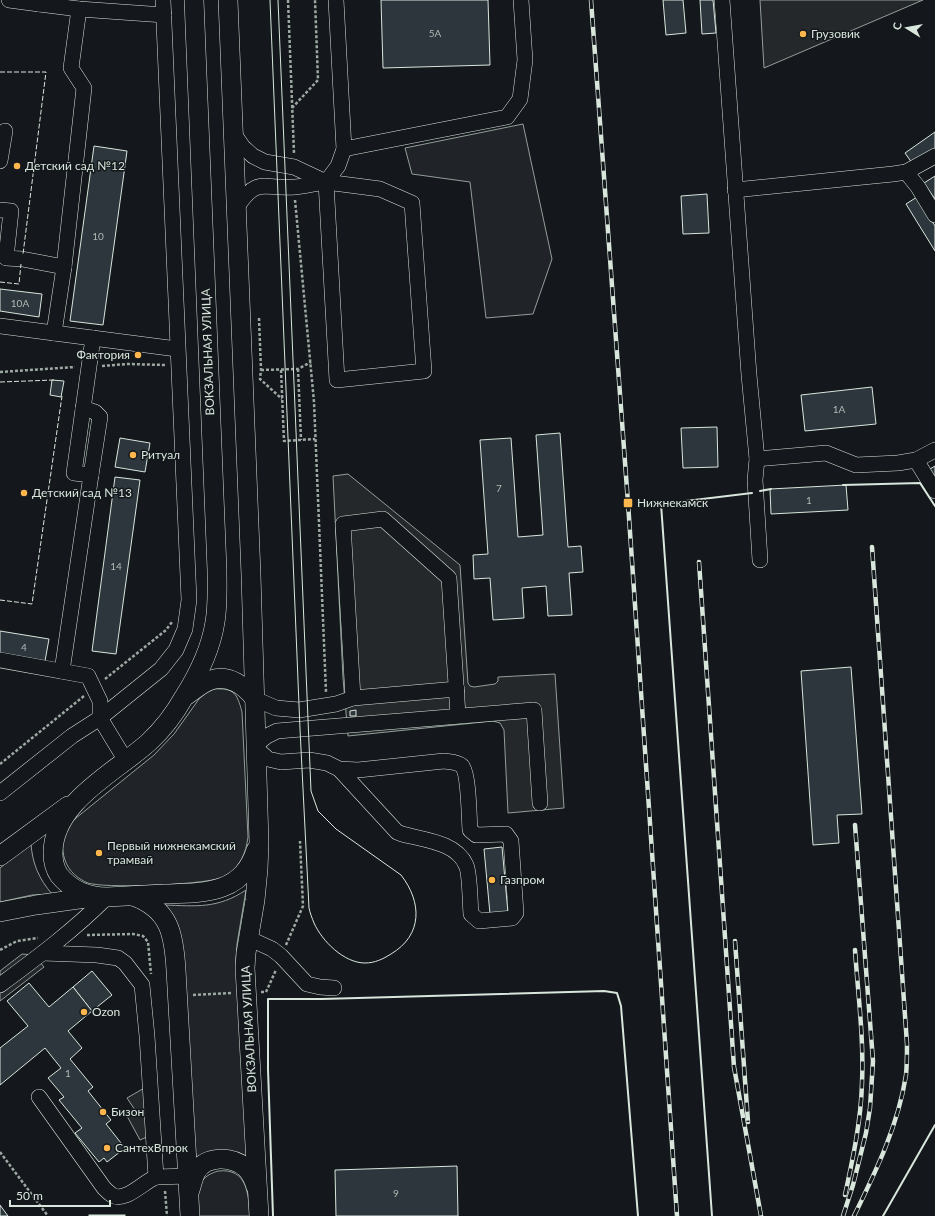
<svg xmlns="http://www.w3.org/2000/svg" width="935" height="1216" viewBox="0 0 935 1216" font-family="Lato,sans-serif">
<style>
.green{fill:#202428;stroke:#939e99}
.parking{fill:#24282b;stroke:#939e99}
.building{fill:#2c363c;stroke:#d8e6dc}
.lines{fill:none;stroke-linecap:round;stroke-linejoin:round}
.minor-casing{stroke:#d8e6dc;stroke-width:16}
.major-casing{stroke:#d8e6dc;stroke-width:20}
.path{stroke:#9da8a2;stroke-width:2.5;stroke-dasharray:3 2;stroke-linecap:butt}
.minor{stroke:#14181c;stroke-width:15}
.major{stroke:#14181c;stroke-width:19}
.tram{stroke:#d8e6dc;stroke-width:1}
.rail-casing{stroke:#d8e6dc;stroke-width:4.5}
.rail{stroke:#14181c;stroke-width:3;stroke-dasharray:9;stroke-linecap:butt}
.fence{stroke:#d8e6dc;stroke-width:1;stroke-dasharray:5 2;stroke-linecap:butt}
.wall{stroke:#d8e6dc;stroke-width:2}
.poi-dot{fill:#ffb74d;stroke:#14181c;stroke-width:1.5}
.labels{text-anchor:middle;stroke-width:3;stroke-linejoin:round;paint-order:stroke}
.number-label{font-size:10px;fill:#adbab4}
.poi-label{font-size:12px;fill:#d8e6dc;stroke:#14181c;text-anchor:start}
.street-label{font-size:12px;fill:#d8e6dc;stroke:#14181c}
</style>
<rect width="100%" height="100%" fill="#14181c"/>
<!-- green -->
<g class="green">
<polygon points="523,124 552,259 533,314 486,318 470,182 412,174 405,148"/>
<path d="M214,689c20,-1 23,4 28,23l6,125c-2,16 -8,30 -22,39 -15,9 -113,12 -133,8 -4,0 -8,-2 -11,-4 -11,-6 -18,-17 -19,-29 -1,-7 1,-18 5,-24 1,-3 6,-6 8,-9l78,-63 20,-21 25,-35 7,-6z"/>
<path d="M31,843c1,20 8,36 21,51l-20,1 -32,7v-34z"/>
<path d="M246,890l-9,54 -1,15 11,197c-19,-7 -32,-7 -51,1l-32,-252c33,1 53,4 82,-15z"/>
<path d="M218,1171c30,-3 30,23 32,45h-52c-2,-20 -4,-38 20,-45z"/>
</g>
<!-- parking -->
<g class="parking">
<polygon points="760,0 923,0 764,68"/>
<polygon points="348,474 460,565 468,683 470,686 474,687 495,684 498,681 498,677 555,674 564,808 508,813 504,730 500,723 493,721 348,736 343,678 333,476"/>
<polygon points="22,954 34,955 44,967 0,1001 0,971"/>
<polygon points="146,1087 149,1136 140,1140 127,1116 135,1110 127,1098"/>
</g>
<!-- building -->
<g class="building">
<polygon points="381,0 488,0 490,65 383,68"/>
<polygon points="663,0 683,0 686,33 666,35"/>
<polygon points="700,0 713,0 716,33 702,34"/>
<polygon points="935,132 935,148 912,163 905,153"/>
<polygon points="94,146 127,151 103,325 70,321"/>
<polygon points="935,176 935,199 924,183"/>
<polygon points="707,194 709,233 683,234 681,196"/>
<polygon points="917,197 935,226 935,251 906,204"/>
<polygon points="0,289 42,294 39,317 0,311"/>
<polygon points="52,380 64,381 61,397 50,395"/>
<polygon points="872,387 876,424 805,431 801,395"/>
<polygon points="717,427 718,467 683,468 681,428"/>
<polygon points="560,433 568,547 581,546 583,572 569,573 572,615 548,616 546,586 522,588 524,618 493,620 490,578 474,579 473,555 488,554 480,440 511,438 518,537 543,535 536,435"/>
<polygon points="120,438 150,443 145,472 115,467"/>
<polygon points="935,466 935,478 930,469"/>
<polygon points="115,477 140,480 116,654 92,651"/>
<polygon points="846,485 848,510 771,514 770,489"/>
<polygon points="0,631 49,639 45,661 0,654"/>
<polygon points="851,667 862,814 837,815 839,843 813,845 801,671"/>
<polygon points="356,710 356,716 350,716 350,711"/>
<polygon points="502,847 508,913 490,914 484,849"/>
<polygon points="92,971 112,995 92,1011 73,987"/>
<polygon points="29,983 49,1007 73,987 92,1011 68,1031 82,1048 70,1059 93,1087 88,1091 111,1120 106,1124 125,1148 107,1162 104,1158 99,1162 75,1133 82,1128 59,1100 64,1097 48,1078 61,1068 45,1048 0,1085 0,1048 28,1026 7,1001"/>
<polygon points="457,1166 458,1216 336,1216 335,1170"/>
<polygon points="0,1205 8,1216 0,1216"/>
<rect x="89" y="1215" width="36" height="1"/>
</g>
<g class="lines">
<!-- minor casing -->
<g class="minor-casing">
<g id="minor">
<polyline points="9,0 39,4"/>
<polyline points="40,0 39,4 79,9 164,15"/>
<polyline points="722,0 749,375 757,459 755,480 760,560"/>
<polyline points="79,9 71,68 84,88 64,267 54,333 177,349"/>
<polyline points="234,134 243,147 253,156 265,162 294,167 326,182"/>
<polyline points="344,149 507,117 520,99 525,60 521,0"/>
<polyline points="0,161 5,131"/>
<polyline points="906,172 918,187 935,215"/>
<polygon points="326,182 380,189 412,203 424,371 337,380"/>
<polyline points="735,190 893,174 906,172 935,156"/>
<path d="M237,207c21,-32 28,-17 58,-20 11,-1 21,-4 31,-5l12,-16 6,-17 -8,-149"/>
<polyline points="0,210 11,211 6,258 22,259 64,267"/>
<polyline points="0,326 54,333"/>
<polyline points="83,408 95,412 100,417 91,475"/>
<polyline points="757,459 826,453 856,465 898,463 916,460 935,450"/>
<polyline points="916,460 935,491"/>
<polyline points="0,660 88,676 100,701 100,718 126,761"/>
<polyline points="62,671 91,475 74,473 93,338"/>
<polyline points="353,698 343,524 383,519 449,578 458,715"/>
<polyline points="255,699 276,708 299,710 336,704 353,698 457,689"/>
<polyline points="257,744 267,736 277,731 534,710 540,803"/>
<path d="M257,749l11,10 13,3 28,-2 18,3 12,6 58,63 5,2c22,6 54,8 64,31 4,7 4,39 5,49l8,7 33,-3 4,-5 -5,-72 -5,-7 -30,1 -6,-5c-1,-12 -1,-56 -8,-64 -4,-4 -12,-4 -18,-5l-86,9 -19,-1"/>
<polyline points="0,793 72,736 100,718 161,669 176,650 185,629 189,600 163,0"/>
<polyline points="248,938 272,949 281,956 307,984 320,987 334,988"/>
<polyline points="43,953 97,955 118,958 125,963 142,985 147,1036 156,1177 188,1176"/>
<path d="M0,985c38,-28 74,-55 107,-88"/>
<path d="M39,1097l65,91c2,2 5,5 8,7 13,8 31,-13 44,-18"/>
</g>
</g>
<!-- major casing -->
<g class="major-casing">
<g id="major">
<path d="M194,0l23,570c0,17 1,35 -2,52 -4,26 -17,53 -31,75 -9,16 -22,33 -35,45 -33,30 -96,60 -96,111 0,7 2,16 6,22 12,15 30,22 48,22 20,-1 39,-2 58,-3 38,-1 78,0 91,-44"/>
<polyline points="228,0 251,575 259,843 258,869 255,900 246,953 245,968 259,1216"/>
<path d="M187,695c7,-5 15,-12 24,-15 18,-6 34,6 44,19"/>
<polyline points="0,856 68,806"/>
<path d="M133,896c37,13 41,39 43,74l14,246"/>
<polyline points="0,912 36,905 93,897"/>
<path d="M190,1190c2,-6 3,-12 6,-18 10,-17 36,-16 50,-4 5,5 8,12 10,19"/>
</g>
</g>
<!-- path -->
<g class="path">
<polyline points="288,0 294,153"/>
<polyline points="292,108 318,80 315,0"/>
<polyline points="295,200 314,402 326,692"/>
<polyline points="259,318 261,370 260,379 282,399"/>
<polyline points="102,366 128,364 165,365"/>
<polyline points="298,369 301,440"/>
<polyline points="261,370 298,369 311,362"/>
<polyline points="281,370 284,441 315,439"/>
<polyline points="0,372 75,367"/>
<polyline points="105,679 166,630 172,622"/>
<polyline points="0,764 84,696"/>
<polyline points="87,935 133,934 143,936 148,942 151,974"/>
<polyline points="286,945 303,906 300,841"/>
<polyline points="0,950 17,941 38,938"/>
<polyline points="261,992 266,992 276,970"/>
<polyline points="193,995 232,993"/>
<polyline points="0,1152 48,1216"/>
<polyline points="165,1191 167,1216"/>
</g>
<!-- minor -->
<use href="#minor" class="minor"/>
<!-- major -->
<use href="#major" class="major"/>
<!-- tram -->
<path class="tram" d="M270,0l30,729 9,179c1,5 3,10 5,15 8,18 30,40 51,40 10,0 18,-4 26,-9 32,-19 31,-52 10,-79l-65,-46 -18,-18 -7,-20 -33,-791"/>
<!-- rail casing -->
<g class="rail-casing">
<g id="rail">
<polyline points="591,0 628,503 677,1216"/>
<polyline points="699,562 734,1067 761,1216"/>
<polyline points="735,941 748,1122"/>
<path d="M845,1195c8,-37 16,-74 17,-112 2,-44 -4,-89 -7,-133"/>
<polyline points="843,1216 853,1185 866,1133 870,1108 873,1061 855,825"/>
<path d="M854,1216c22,-45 44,-90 52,-141 1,-10 1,-21 1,-31l-35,-497"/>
</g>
</g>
<!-- rail -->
<use href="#rail" class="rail"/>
<!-- fence -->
<g class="fence">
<polyline points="0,72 46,72 23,254"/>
<polyline points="0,282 19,284 21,264"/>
<polyline points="0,382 54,380"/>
<polyline points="0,600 32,604 62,396"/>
</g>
<!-- wall -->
<g class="wall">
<polyline points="843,485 920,483 935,506"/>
<polyline points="760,491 771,489"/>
<polyline points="273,1216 268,1069 268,999 322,999 604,991 617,993 621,1006 638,1216"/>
<polyline points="712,1216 661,504 752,493"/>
<polyline points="883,1216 935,1125"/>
</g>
</g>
<!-- markers -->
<g class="poi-dot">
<circle cx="803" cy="34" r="4"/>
<circle cx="17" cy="166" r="4"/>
<circle cx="138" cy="355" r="4"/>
<circle cx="133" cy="455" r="4"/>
<circle cx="24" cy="493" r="4"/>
<rect x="623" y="498" width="10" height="10" rx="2"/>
<circle cx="99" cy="853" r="4"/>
<circle cx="492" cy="880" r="4"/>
<circle cx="84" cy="1012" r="4"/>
<circle cx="103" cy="1112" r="4"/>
<circle cx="107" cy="1148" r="4"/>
</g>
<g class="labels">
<!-- number labels -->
<g class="number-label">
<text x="435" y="37">5А</text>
<text x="98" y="240">10</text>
<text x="20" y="307">10А</text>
<text x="839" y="413">1А</text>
<text x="499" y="492">7</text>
<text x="809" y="504">1</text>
<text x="116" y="570">14</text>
<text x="24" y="651">4</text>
<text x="68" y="1077">1</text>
<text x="396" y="1197">9</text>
</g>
<!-- poi labels -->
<g class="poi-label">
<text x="811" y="38">Грузовик</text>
<text x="25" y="170">Детский сад №12</text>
<text x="130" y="359" text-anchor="end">Фактория</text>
<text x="141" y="459">Ритуал</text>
<text x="32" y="497">Детский сад №13</text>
<text x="637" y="507">Нижнекамск</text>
<text x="107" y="850">Первый нижнекамский<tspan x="107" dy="14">трамвай</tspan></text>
<text x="500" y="884">Газпром</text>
<text x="92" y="1016">Ozon</text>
<text x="111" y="1116">Бизон</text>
<text x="115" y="1152">СантехВпрок</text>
</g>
<!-- street labels -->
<g class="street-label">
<text transform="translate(208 352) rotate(-92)" y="4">ВОКЗАЛЬНАЯ УЛИЦА</text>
<text transform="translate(249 1029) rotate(-93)" y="4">ВОКЗАЛЬНАЯ УЛИЦА</text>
</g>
</g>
<!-- north arrow -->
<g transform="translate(907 28) rotate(281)" stroke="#14181c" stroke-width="3" paint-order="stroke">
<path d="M0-3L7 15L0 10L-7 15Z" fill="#d8e6dc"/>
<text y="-6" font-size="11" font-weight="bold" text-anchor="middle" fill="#d8e6dc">С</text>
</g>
<!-- scale -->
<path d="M10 1200v6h100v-6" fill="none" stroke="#d8e6dc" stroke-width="2"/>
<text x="16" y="1200" font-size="12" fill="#d8e6dc" stroke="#14181c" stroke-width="3" paint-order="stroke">50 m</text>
</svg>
